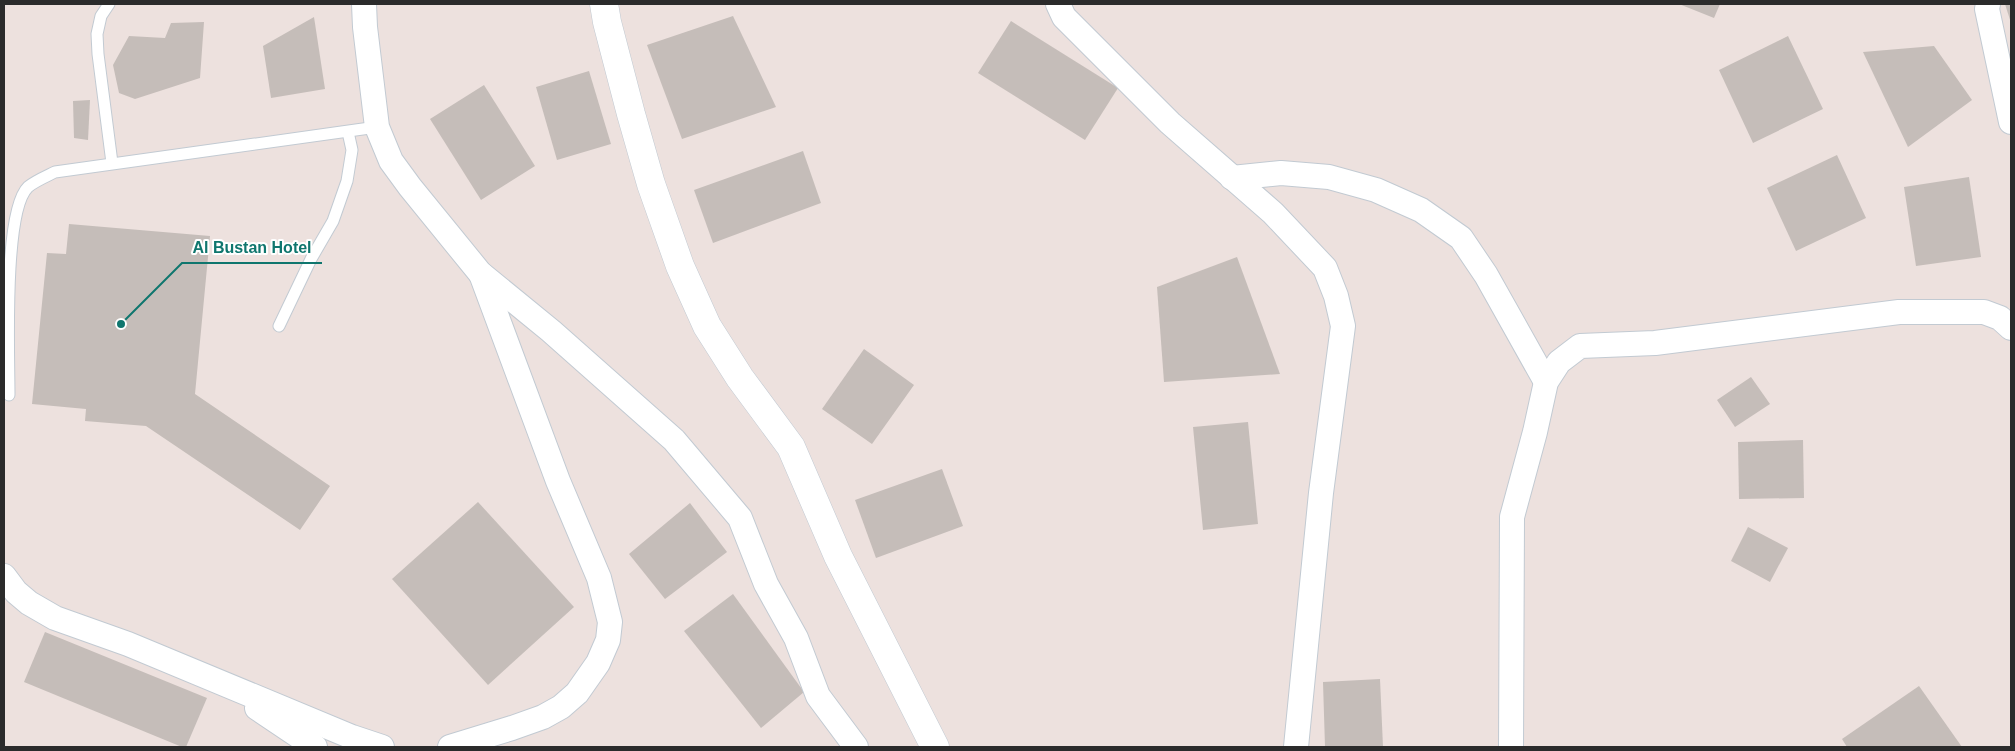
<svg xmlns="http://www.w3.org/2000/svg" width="2015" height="751" viewBox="0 0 2015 751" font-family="Helvetica,sans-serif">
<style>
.building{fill:#c5bdb9}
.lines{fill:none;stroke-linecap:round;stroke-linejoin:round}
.lane-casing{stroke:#c2cad2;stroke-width:13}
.street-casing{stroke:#c2cad2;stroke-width:26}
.secondary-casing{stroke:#c2cad2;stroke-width:29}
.lane{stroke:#fff;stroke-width:11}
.street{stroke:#fff;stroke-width:24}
.secondary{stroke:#fff;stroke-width:28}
.leader{fill:none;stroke:#0f766e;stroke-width:2}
.callout-dot{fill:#0f766e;stroke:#fff;stroke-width:2}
.callout-label{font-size:16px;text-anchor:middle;font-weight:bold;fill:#0f766e;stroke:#fff;stroke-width:4;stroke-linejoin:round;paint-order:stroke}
</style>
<rect width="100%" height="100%" fill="#ede1de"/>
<!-- building -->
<g class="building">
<polygon points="1679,4 1720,4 1714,18"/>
<polygon points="2005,4 2011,4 2011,23"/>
<polygon points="733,16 776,107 682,139 647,45"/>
<polygon points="314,17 325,89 271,98 263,46"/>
<polygon points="1011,21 1118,88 1085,140 978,73"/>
<polygon points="204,22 200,78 135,99 119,93 113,65 129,36 165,38 171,23"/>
<polygon points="1788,36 1823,109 1753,143 1719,70"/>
<polygon points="1934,46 1972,100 1908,147 1863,52"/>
<polygon points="589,71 611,144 557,160 536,87"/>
<polygon points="484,85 535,166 481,200 430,119"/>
<polygon points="90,100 88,140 74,138 73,101"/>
<polygon points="803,151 821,203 713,243 694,190"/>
<polygon points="1837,155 1866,218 1796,251 1767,188"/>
<polygon points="1969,177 1981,257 1916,266 1904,187"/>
<polygon points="69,224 210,236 195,394 330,486 300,530 146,426 85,421 86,409 32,404 47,253 66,254"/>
<polygon points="1237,257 1280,374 1164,382 1157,287"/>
<polygon points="864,349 914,385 872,444 822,409"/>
<polygon points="1751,377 1770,404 1735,427 1717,400"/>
<polygon points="1248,422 1258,524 1203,530 1193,427"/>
<polygon points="1803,440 1804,498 1739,499 1738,442"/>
<polygon points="942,469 963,526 876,558 855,500"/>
<polygon points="478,502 574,607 488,685 392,579"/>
<polygon points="690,503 727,552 665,599 629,554"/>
<polygon points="1748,527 1788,548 1770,582 1731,561"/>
<polygon points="733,594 804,692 761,728 684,631"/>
<polygon points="45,632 207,698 186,747 182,747 24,682"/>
<polygon points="1380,679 1383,747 1325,747 1323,682"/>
<polygon points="1919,686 1962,747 1847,747 1842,739"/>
</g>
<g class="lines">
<!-- lane casing -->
<g class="lane-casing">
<g id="lane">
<polyline points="109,4 101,16 97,34 98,54 112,163"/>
<polyline points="279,326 311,259 333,221 347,181 352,150 348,132"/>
<path d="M9,395c0,-39 -6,-184 19,-208 7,-6 19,-11 27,-15l322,-45"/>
</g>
</g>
<!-- street casing -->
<g class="street-casing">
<g id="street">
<polyline points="364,4 365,27 377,127 391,161 410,187 480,273 551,331 674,440 740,518 766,584 796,638 818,696 856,747"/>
<polyline points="1058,4 1064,17 1170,123 1273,213 1325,268 1336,296 1343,326 1321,493 1296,747"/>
<polyline points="1988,4 1987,9 2011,122"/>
<polyline points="1232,178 1281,173 1329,177 1376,190 1421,210 1461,238 1486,275 1546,382"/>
<polyline points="4,576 16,592 29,603 55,618 128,644 352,737 382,747"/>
<polyline points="257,708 315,747"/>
<polyline points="450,747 512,728 543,717 561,707 577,693 598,663 608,640 610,622 599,578 558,481 481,274"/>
<polyline points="1511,747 1512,517 1535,432 1546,382 1559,362 1580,346 1655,343 1899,312 1984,312 2000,318 2011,328"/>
</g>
</g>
<!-- secondary casing -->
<g class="secondary-casing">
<polyline id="secondary" points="604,4 607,22 631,114 651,184 680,266 707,326 740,378 791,447 838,556 935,747"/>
</g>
<!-- lane -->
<use href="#lane" class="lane"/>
<!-- street -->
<use href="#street" class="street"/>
<!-- secondary -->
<use href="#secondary" class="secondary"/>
</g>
<!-- callouts -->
<path class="leader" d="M121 324L182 263H322"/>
<circle class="callout-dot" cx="121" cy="324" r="5"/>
<g class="callout-label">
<text x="252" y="253">Al Bustan Hotel</text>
</g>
<!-- border -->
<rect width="2015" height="751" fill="none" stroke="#2b2b2b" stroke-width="10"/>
</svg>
